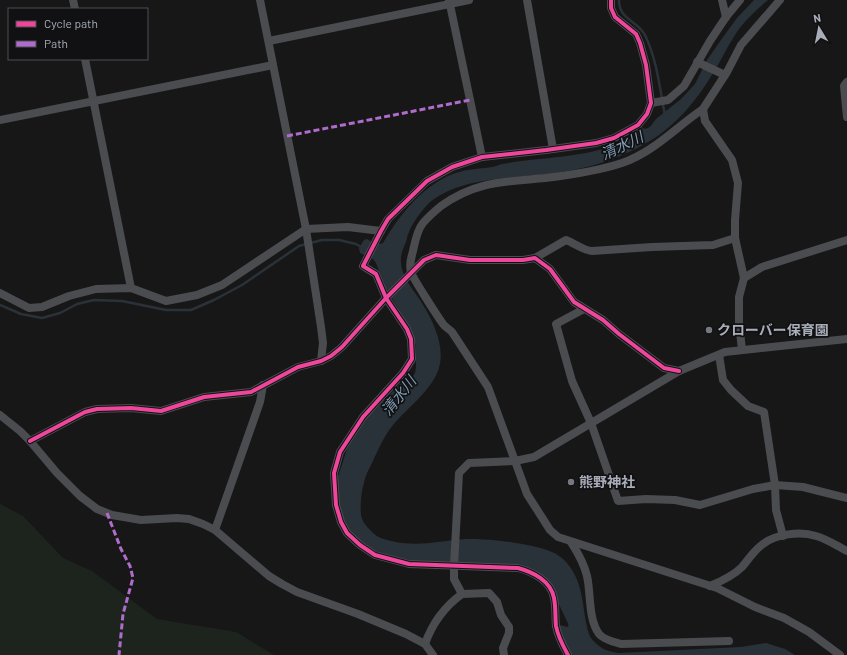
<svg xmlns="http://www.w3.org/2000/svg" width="847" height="655" viewBox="0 0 847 655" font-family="Barlow,'Noto Sans JP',sans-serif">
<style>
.green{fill:#1d241e}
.water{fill:#2a3239}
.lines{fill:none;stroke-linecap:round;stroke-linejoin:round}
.stream{stroke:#2a3239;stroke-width:2.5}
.river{stroke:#2a3239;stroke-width:14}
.minor{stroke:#4b4c50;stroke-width:8}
.quiet{stroke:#b06ccc;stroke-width:3;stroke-dasharray:6 3;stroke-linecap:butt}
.cycleway-casing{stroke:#111113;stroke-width:6}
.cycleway{stroke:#ed469a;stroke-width:4}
.poi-dot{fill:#757880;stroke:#111113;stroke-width:1.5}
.labels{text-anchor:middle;stroke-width:3.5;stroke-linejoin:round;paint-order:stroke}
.poi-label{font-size:14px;font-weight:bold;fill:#a8adb8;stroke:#111113;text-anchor:start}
.water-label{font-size:15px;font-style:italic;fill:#7f9bb3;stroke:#111113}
</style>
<rect width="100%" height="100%" fill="#171717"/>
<!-- green -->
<polygon class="green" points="0,504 23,516 63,558 92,571 157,619 236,632 274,655 0,655"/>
<!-- water -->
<path class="water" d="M754,0h14c-12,10 -25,22 -33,35 -8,12 -14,26 -22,38 -17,29 -40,56 -70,72 -26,14 -53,23 -82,27 -41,7 -103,3 -134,33 -7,8 -14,17 -18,27 -2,3 -2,7 -3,10 -3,7 -6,13 -5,21 1,16 15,29 22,42 12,19 23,45 15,66 -9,22 -31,37 -45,54 -9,11 -15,25 -21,38 -3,6 -7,13 -8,20 -3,9 -4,22 -3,32 1,7 7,13 12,18 4,4 8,5 14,7 29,8 51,1 80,-1 19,-1 68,5 85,13 9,4 15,10 20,18 13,20 10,45 18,67 9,11 15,14 29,16l122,-6 25,-4 19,6 10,6h-224l-3,-4 -9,-26 9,2c4,-16 3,-34 -9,-46 -4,-3 -10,-5 -14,-8l-2,4 -14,-8 -110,-7 -34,-7 -17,-8 -12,-9 -9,-11 -7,-14 -3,-33 10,-31 20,-31 33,-34 10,-3 5,-8 1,-6v-22l-3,-7 -11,-23 -16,-27 -10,-25 -3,-4 -13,-6 -1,-5 5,-8 3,-1c5,3 10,7 16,4 16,-27 36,-53 65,-67 15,-7 29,-7 45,-9 3,-1 6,-2 9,-3 44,-8 90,-5 131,-27v-4l8,-6 4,2 5,-2 6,-8 25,-20 14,-15 12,-24 14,-20 16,-22z"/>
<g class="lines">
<!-- stream -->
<g class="stream">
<path d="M619,0c0,20 18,20 26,35 12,25 15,54 20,81"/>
<polyline points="0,305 21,314 42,318 60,313 77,304 94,300 122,301 166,310 191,310 214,300 242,285 299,246 322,240 339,240 356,244 363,248"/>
</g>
<!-- river -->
<path class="river" d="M540,565c27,26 32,60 53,90"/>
<!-- minor -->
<g class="minor">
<polyline points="73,0 75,9"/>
<polyline points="260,0 306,229 321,327 323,343 321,361"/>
<polyline points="449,0 482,157"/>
<polyline points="527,0 553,149"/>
<polyline points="722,0 726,17"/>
<polyline points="269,41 469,0"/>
<polyline points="85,59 131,288"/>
<polyline points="697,62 725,75"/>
<polyline points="847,82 844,86 847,117"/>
<polyline points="651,103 668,100 684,86 710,41 726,17 740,0"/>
<path d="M703,109c-27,18 -49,43 -81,54 -24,8 -52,12 -77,15 -41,4 -69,3 -104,28 -6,5 -13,11 -18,17 -6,7 -8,19 -10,28 -2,7 -4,14 -2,21 1,5 27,45 32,52 2,3 6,5 9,8l36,55 39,107 23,36 8,7 159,51 38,19 29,11 25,14 31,23"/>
<polyline points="0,120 273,65"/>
<path d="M535,258l31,-18c8,3 19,11 26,11l60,-4 61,-2 22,-7"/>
<polyline points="744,278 762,267 847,240"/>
<polyline points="0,293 29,308 42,307 69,296 96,289 131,288 166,301 197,295 222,285 306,229 348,227 381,231"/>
<polyline points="584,309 556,324 572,381 591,423 618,501 646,499 675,500 700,505 753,489 775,485 803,487 847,498"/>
<polyline points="742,350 739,322 739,297 744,278 735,238 735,220 738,183 732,160 705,121 703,109 727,72 741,45 780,0"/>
<polyline points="719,355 723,380 731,390 748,406 764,412 775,485 776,510 783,536"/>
<polyline points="0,415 20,431 30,441 57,473 80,496 97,509 112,515 141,520 177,518 189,519 203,524 215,530 269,576 282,584 297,592 358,614 406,634 425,644 433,655"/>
<polyline points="30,441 85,412 97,409 131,408 161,411 204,397 251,392 298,367 321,361 331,356 342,347 386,298 424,260 436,255 470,260 523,260 535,258 550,269 574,302 603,320 619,334 664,368 679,371"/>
<polyline points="215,530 260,402 263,385"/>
<path d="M571,542c7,11 13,21 16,34 4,17 1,43 12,58 5,6 15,8 22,10l108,-3"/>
<path d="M710,586c12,-5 23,-10 32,-19 7,-8 12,-17 21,-23 13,-10 37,-13 53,-8 11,3 21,10 31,15"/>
<polyline points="462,594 489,593 497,602 501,615 509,627 509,633 503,648 504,655"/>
<path d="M425,644c7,-20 19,-37 37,-50l-8,-15v-13l5,-93 10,-10 46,-2 19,-4 145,-86 46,-19 122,-13"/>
<path d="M568,655c-5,-9 -10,-18 -12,-29 -1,-9 0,-18 -2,-28 -3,-17 -21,-26 -36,-30l-109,-4 -34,-9 -15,-10 -13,-12 -6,-11 -5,-17 -2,-32 6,-21 23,-35 40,-44 9,-14 -1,-20 -4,-10 -21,-31 -10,-24 -13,-8 18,-35 7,-12 39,-38 25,-14 30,-10 64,-7 50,-7 18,-5 24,-13 9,-11 4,-11 -5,-38 -6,-22 -4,-9 -21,-17 -4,-9v-8"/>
</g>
<!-- quiet -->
<g class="quiet">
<polyline points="287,136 470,100"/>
<polyline points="107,513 121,549 130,566 133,578 123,614 119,655"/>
</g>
<!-- cycleway casing -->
<g class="cycleway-casing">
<g id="cycleway">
<polyline points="30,441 85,412 97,409 131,408 161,411 204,397 251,392 298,367 321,361 331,356 342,347 386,298 424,260 436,255 470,260 523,260 535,258 550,269 574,302 603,320 619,334 664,368 679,371"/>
<path d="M568,655c-5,-9 -10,-18 -12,-29 -1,-9 0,-18 -2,-28 -3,-17 -21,-26 -36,-30l-109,-4 -34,-9 -15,-10 -13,-12 -6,-11 -5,-17 -2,-32 6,-21 23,-35 40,-44 9,-14 -1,-20 -4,-10 -21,-31 -10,-24 -13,-8 18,-35 7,-12 39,-38 25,-14 30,-10 64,-7 50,-7 18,-5 24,-13 9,-11 4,-11 -5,-38 -6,-22 -4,-9 -21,-17 -4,-9v-8"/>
</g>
</g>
<!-- cycleway -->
<use href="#cycleway" class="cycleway"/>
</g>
<!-- markers -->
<g class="poi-dot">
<circle cx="709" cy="330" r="4"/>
<circle cx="571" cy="482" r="4"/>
</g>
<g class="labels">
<!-- poi labels -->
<g class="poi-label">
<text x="717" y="335">クローバー保育園</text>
<text x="579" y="487">熊野神社</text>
</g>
<!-- water labels -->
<g class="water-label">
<text transform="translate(622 146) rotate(-26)" y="5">清水川</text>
<text transform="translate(399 396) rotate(-51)" y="5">清水川</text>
</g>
</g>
<!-- legend -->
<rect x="8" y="8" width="140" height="52" fill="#111113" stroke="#4d4f55"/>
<rect x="16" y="21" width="20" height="6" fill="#ed469a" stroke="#4d4f55"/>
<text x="44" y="28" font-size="12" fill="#a8adb8">Cycle path</text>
<rect x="16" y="41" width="20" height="6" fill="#b06ccc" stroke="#4d4f55"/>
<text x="44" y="48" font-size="12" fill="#a8adb8">Path</text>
<!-- north arrow -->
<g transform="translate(819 28) rotate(350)" stroke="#111113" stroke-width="3" paint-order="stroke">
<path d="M0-3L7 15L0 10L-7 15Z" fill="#a8adb8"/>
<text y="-6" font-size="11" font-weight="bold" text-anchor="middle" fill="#a8adb8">N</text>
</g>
</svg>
